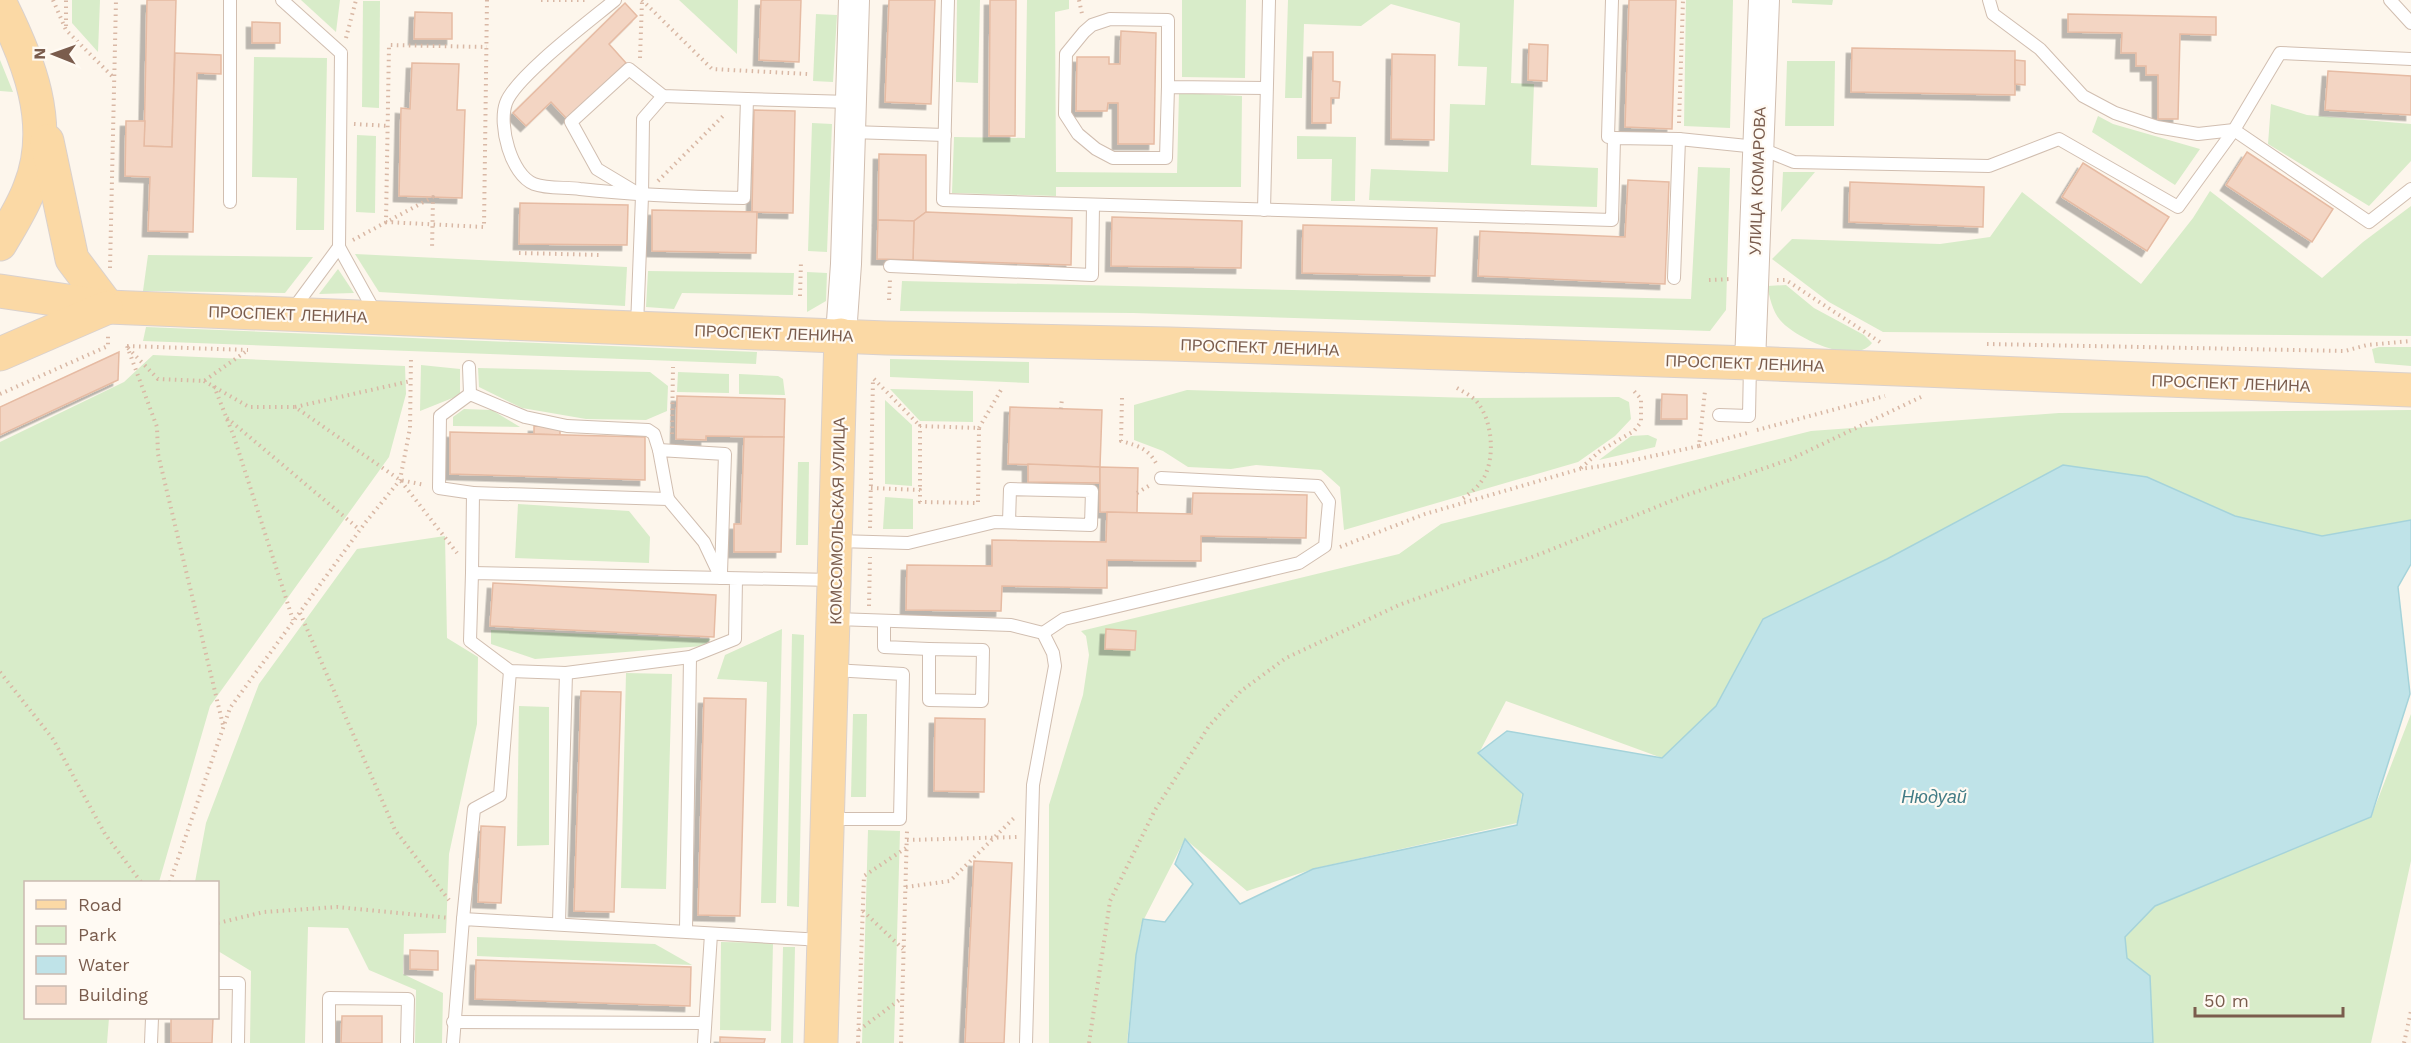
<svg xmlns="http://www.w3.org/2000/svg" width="2411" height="1043" viewBox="0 0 2411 1043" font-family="'Work Sans',sans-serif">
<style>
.green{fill:#d8ecc9}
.water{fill:#bfe3e8;stroke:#a5d3da;stroke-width:1.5}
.building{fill:#f3d5c3;stroke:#e6bba3;stroke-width:1.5;filter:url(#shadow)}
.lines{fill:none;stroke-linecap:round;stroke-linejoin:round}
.service-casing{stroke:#d1beb0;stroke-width:14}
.tertiary-casing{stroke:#d1beb0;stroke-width:32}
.primary-casing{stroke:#dad1cd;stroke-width:35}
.path{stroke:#d9b8a5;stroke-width:4;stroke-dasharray:1.5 4.5;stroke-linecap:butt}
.service{stroke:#fff;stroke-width:12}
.tertiary{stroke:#fff;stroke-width:30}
.primary{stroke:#fbd9a5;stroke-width:33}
.labels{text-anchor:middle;stroke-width:4.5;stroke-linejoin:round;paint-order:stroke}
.street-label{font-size:16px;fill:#7a5c4d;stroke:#fffaf3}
.water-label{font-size:18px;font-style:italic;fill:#437c86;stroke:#fffaf3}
</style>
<defs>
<filter id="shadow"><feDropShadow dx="-5.5" dy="5.5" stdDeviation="0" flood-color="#0004"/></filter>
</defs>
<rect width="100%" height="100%" fill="#fdf6ec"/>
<!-- green -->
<g class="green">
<polygon points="72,0 100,0 98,52 72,23"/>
<polygon points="301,0 340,0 336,32"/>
<polygon points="679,0 738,0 737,54"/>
<polygon points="957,0 980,0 978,83 956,82"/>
<polygon points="1027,0 1069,0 1069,9 1055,12 1056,172 1177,173 1179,93 1242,96 1241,187 1056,187 1056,196 952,193 954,137 1025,138"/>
<polygon points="1182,0 1246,0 1245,78 1182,77"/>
<polygon points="1288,0 1514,0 1511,83 1534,84 1531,165 1598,168 1597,207 1369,200 1371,169 1448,172 1450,104 1485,105 1487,67 1458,66 1460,23 1391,4 1361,26 1304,24 1302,98 1285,98"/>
<polygon points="1686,0 1733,0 1730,128 1684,126"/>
<polygon points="1792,0 1833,0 1832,5 1792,3"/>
<polygon points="363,1 380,1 379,108 362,107"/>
<polygon points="816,14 837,15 833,82 813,81"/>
<polygon points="254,57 327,58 324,230 296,230 297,178 252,177"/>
<polygon points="0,60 13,92 0,91"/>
<polygon points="1787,61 1835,61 1834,126 1785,126"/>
<polygon points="2271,104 2307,115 2411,124 2411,161 2369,206 2268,144"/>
<polygon points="2098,116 2113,124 2200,149 2175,185 2092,132"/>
<polygon points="812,123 832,124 827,252 808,251"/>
<polygon points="357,135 376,136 375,213 356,212"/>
<polygon points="1297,136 1356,137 1355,201 1331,201 1332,159 1297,159"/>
<polygon points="1698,167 1730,168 1726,310 1710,331 1133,313 900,311 902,281 1691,299"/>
<polygon points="1783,172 1815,172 1781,212"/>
<polygon points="2210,191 2322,278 2363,242 2411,206 2411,336 1883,332 1829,302 1772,259 1792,239 1940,244 1990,237 2022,192 2141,284 2193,218"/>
<polygon points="355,254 627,267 625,306 379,292"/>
<polygon points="148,255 313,257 285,293 143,291"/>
<polygon points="338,269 354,293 319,294"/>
<polygon points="648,271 794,273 793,295 682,293 674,309 646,307"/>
<polygon points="807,272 827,273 826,301 807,312"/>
<path d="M1786,285l28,23 50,27 8,8c-18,23 -77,-5 -92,-23 -8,-10 -10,-22 -13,-34z"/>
<polygon points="146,327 757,352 756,364 143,341"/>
<polygon points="2379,347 2411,347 2411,366 2375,363 2372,349"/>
<polygon points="153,355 405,366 406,394 389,457 210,706 159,882 26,882 26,1018 109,1018 107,1043 0,1043 0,442 124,382"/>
<polygon points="890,359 1029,362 1029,383 890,377"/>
<polygon points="421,365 460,369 460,395 420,411"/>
<polygon points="478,368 650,372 668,386 667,411 646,420 586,419 522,408 479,387"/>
<polygon points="678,372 729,374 729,393 677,392"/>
<polygon points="739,374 778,376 783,379 785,395 739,394"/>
<polygon points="890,389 973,391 973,422 920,421"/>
<polygon points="1187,390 1473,398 1619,397 1629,402 1631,419 1615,436 1578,462 1344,530 1340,487 1321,470 1256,465 1231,469 1188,467 1163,451 1134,440 1134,405"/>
<polygon points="885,400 912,425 912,486 885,484"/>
<polygon points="464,409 492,410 520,427 453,426 453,417"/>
<polygon points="2411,410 2411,520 2322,536 2235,516 2147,477 1887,559 1763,619 1716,706 1662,758 1506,701 1479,753 1522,794 1517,823 1316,868 1247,891 1185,839 1141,925 1136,955 1127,1043 1049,1043 1049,805 1083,695 1089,655 1086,636 1081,631 1399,554 1441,524 1811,431 2059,413"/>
<polygon points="1648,435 1657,439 1655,447 1599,460 1631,436"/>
<polygon points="798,462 809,462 808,545 796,545"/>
<polygon points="885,497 913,499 913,529 883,529"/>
<polygon points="518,504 629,511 650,537 649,563 515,558"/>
<polygon points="445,536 447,638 478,657 477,724 449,854 446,933 404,934 403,974 443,993 442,1043 415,1043 416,990 369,970 348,928 308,927 305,1043 250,1043 251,971 218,951 218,882 195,882 206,823 259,684 357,549"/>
<polygon points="782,629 776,903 761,903 767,682 717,679 725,655"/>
<polygon points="491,630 711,639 703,646 535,659 491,644"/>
<polygon points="792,634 804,635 799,907 787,906"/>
<polygon points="626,673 672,674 666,889 621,888"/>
<polygon points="519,706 549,707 549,845 517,846"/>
<polygon points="853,714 867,714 866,797 851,797"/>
<polygon points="2411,714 2411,861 2371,1043 2153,1043 2150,976 2127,958 2125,937 2155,906 2371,817"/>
<polygon points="868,830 900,831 894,1043 862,1043"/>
<polygon points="477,937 655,944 692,965 477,956"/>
<polygon points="721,942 773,943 771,1031 720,1030"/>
<polygon points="783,947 795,947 793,1043 781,1043"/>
</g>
<!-- water -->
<polygon class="water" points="2063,465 2147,477 2235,516 2322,536 2411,520 2411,564 2398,587 2410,694 2371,817 2155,906 2125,937 2127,958 2150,976 2153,1043 1128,1043 1136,955 1143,919 1165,922 1193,884 1175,864 1185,839 1240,904 1313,869 1517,825 1523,794 1478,753 1507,731 1662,758 1716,706 1763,619 1887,559"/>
<!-- building -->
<g class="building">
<polygon points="147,0 176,0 172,147 144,146"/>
<polygon points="761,0 801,0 799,62 759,60"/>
<polygon points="889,0 935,0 931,104 885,102"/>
<polygon points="990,0 1016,0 1015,136 989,136"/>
<polygon points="1629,0 1676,0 1672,129 1625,127"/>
<polygon points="625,3 637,16 609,44 626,63 567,119 551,102 526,126 513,113"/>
<polygon points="415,12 452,13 452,39 414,39"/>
<polygon points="2068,14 2216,17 2216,35 2180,34 2178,119 2158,119 2158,75 2146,75 2146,66 2136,66 2136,53 2121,53 2122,33 2068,32"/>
<polygon points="252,22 280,23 280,43 252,43"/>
<polygon points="1121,31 1156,33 1154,144 1118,144 1118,103 1108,103 1107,111 1076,111 1077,57 1109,57 1109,64 1120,64"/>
<polygon points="1529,44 1548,45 1547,81 1528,80"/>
<polygon points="1852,48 2015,51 2015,95 1851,92"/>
<polygon points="1313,52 1333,52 1333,81 1340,82 1339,98 1331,98 1331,123 1312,123"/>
<polygon points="175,53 221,55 221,74 197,73 193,232 148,231 150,177 125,176 126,121 145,121 144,146 172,147"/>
<polygon points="1392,54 1435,55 1434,140 1391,139"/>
<polygon points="2015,60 2025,61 2025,85 2015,84"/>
<polygon points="412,63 459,64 457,110 465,110 462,198 399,196 401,108 410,109"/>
<polygon points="2328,71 2411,76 2411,115 2325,110"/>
<polygon points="754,110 795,111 793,213 752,212"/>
<polygon points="2247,152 2333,209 2312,242 2226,185"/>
<polygon points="879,154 926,155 926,212 914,221 878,220"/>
<polygon points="2083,163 2169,217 2147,251 2062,197"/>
<polygon points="1628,180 1669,182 1665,284 1478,276 1480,231 1625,237"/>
<polygon points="1850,182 1984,187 1983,227 1849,222"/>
<polygon points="520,203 628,205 627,245 519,244"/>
<polygon points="652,210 757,212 756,253 652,251"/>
<polygon points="926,212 1072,218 1071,265 913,260 914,221"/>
<polygon points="1112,217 1242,221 1241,268 1111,266"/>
<polygon points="878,220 914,221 913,260 877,259"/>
<polygon points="1303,225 1437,228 1435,276 1302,273"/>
<polygon points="119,352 118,380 0,435 0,407"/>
<polygon points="1662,394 1687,395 1687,419 1661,419"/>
<polygon points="677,396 785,399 784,437 706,436 706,440 676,439"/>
<polygon points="1010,407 1102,410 1100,467 1008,464"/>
<polygon points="534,426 560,427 560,435 534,434"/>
<polygon points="450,432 645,437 645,480 450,474"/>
<polygon points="744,437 784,437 781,552 734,552 734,524 741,524"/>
<polygon points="1028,464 1100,467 1100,483 1028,482"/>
<polygon points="1100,467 1138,468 1137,513 1100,512"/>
<polygon points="1193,493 1307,495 1306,538 1201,536 1201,561 1107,560 1107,588 1002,586 1001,611 906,610 907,565 992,566 992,540 1106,542 1107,512 1192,514"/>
<polygon points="493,583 716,595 714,637 490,626"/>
<polygon points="1106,629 1136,631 1135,650 1105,649"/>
<polygon points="581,691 621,692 614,912 574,911"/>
<polygon points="704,698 746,699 740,916 698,915"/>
<polygon points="935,718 985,719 984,792 934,791"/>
<polygon points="481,826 505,827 501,903 478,902"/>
<polygon points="974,861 1012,863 1004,1043 965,1043"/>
<polygon points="410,950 438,951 438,970 410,969"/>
<polygon points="476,960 691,967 690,1006 475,999"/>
<polygon points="342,1016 382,1016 382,1043 341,1043"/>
<polygon points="171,1018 213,1018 212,1043 171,1043"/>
<polygon points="720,1037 765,1039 764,1043 720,1043"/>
</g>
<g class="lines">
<!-- service casing -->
<g class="service-casing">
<g id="service">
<polyline points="230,0 230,202"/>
<polyline points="282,0 341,53 339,247 376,314"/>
<path d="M615,0c-24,20 -100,77 -109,103 -8,22 5,72 28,81 13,5 32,3 46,5 55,6 109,8 164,9l3,-99 103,3"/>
<polyline points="948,0 943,200 1612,220 1614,138 1679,139 1757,147 1794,162 1989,166 2059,139 2178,207 2234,130 2280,53 2411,59"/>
<polyline points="1989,0 1993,14 2040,49 2083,96 2115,113 2157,127 2198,134 2234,130 2369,222 2411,189"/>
<polyline points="2390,0 2411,23"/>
<polyline points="1168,87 1168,20 1110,19 1092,25 1084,32 1066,54 1065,114 1078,134 1096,149 1113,158 1166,158 1168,87 1266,88"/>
<polyline points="851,132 945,135"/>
<polyline points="1608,137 1612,0"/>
<polyline points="642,196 643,119 663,96"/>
<polyline points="1264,210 1269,0"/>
<polyline points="890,266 1092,275 1093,205"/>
<polyline points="1674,278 1679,139"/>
<polyline points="291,312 339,247"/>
<polyline points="637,326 642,196 597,169 571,122 629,69 663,96 747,99"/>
<polyline points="469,367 470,394"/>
<polyline points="1719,415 1749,416 1750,364"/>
<polyline points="473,493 439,488 440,416 470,394 525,417 567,426 648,430 654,434 659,450"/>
<polyline points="668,499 659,450 725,454 721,573"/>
<polyline points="837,541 908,543 995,522 1091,525 1092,491 1010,489 1009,522"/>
<polyline points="472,573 473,493 668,499 704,542 721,578"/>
<polyline points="736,579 735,639 690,657 566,673 510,671 470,641 472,573 834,580"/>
<polyline points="836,619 1011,625 1043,633 1053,653 1055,666 1033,785 1026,1043"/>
<polyline points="884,621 884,647 929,649"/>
<polyline points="1043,633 1064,619 1299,563 1325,546 1329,502 1318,486 1161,478"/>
<polygon points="929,649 983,650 982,701 929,700"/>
<polyline points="829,819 900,819 903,674 833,670"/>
<polyline points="463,919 474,809 500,795 510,671"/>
<polyline points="559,923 566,673"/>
<polyline points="686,930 690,657"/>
<polyline points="218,983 239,983 238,1043"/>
<polyline points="453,1022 704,1023"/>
<polyline points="151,1043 152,1018"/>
<polyline points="329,1043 329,998 408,999 407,1043"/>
<polyline points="453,1043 463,919 822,940"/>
<polyline points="704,1043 711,934"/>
</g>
</g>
<!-- tertiary casing -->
<g class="tertiary-casing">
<g id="tertiary">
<polyline points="841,335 846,264 854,0"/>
<polyline points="1750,363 1764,0"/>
</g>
</g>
<!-- primary casing -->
<g class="primary-casing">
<g id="primary">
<path d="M0,3c28,56 55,121 30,184 -7,20 -19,38 -30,57"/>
<polyline points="47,141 72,259 108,307"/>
<polyline points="0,291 108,307 886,338 1170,344 1750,363 2411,390"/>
<polyline points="0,354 106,308"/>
<polyline points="821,1043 841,335"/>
</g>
</g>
<!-- path -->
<g class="path">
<polyline points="53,0 66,30 114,78"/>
<polyline points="487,0 484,227 386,222 389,45 487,47"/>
<polyline points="541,0 588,0"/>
<polyline points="642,0 712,69 808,74"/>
<polyline points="1079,0 1082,14"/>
<polyline points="66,26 66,0"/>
<polyline points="346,38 356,0"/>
<polyline points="640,58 642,1"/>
<polyline points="1679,123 1683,0"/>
<polyline points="354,124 389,126"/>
<polyline points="658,181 725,114"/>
<polyline points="353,240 433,197 432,250"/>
<polyline points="519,253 602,255"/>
<polyline points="110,268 116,0"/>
<polyline points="1709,280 1731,279"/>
<polyline points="1777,280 1786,280 1880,342"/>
<polyline points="800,296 801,261"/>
<polyline points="889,300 890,280"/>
<polyline points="1987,344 2345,351 2367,345 2411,341"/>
<polyline points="127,346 157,427 158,454 223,725"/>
<polyline points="127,346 248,350"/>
<polyline points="128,348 158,379 204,381 248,350"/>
<polyline points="874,379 920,426"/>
<polyline points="204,381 249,407 295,407 400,480 425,485"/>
<polyline points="214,386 234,437 293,620"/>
<path d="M1457,388c5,3 11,6 16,10 20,17 24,63 8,84 -5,7 -14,13 -21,19"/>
<polyline points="0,394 108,346 108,336"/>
<path d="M1122,398l-1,43c18,5 28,8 36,24"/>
<polyline points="295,407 411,381"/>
<polyline points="1061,409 1062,398"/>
<polyline points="227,418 360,530"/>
<polyline points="979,428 1001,390"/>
<polyline points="1757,430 1885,396"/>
<polyline points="672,434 673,367"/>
<polyline points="1699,446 1747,433"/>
<polyline points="1581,468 1600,451 1634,431 1641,422 1641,399 1633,390"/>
<polyline points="401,481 457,553"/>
<polyline points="871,488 920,490 920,502 978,503 979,428 920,426 920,490"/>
<polyline points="1137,493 1150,485"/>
<polyline points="870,528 873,379"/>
<polyline points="1340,547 1425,514 1580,469 1616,464 1699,446 1705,391"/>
<polyline points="869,606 870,557"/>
<polyline points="300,613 395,830 449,900"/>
<polyline points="0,672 53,739 105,834 141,882"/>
<polyline points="907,840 1017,837"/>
<polyline points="170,882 230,708 365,523 400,480 410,428 411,357"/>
<polyline points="906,887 950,881 1016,816"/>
<polyline points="863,911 903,949"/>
<polyline points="218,923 264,912 337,907 450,918"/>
<polyline points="859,1030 902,998"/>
<polyline points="858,1043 864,876 906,848"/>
<polyline points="901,1043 907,831"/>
<polyline points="1089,1043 1110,901 1155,810 1209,726 1241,691 1286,658 1399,605 1540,554 1681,497 1791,459 1921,397"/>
<polyline points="2404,1043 2411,1011"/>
</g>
<!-- service -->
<use href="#service" class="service"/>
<!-- tertiary -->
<use href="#tertiary" class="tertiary"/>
<!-- primary -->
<use href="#primary" class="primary"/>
</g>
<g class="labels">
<!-- street labels -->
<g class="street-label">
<text transform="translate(1757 181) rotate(-88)" y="6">УЛИЦА КОМАРОВА</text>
<text transform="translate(288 314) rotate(2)" y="6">ПРОСПЕКТ ЛЕНИНА</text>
<text transform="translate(774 333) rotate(2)" y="6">ПРОСПЕКТ ЛЕНИНА</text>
<text transform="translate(1260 347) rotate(2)" y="6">ПРОСПЕКТ ЛЕНИНА</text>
<text transform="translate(1745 363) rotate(2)" y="6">ПРОСПЕКТ ЛЕНИНА</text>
<text transform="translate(2231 383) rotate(2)" y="6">ПРОСПЕКТ ЛЕНИНА</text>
<text transform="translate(837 521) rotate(-89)" y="6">КОМСОМОЛЬСКАЯ УЛИЦА</text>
</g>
<!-- water labels -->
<g class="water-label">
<text x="1934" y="803">Нюдуай</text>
</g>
</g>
<!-- legend -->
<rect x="24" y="881" width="195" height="138" fill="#fffaf3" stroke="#cabbb1" stroke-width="1.5"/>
<rect x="36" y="900" width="30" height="9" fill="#fbd9a5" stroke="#cabbb1" stroke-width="1.5"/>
<text x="78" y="911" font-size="18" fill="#7a5c4d">Road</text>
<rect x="36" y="926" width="30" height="18" fill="#d8ecc9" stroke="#cabbb1" stroke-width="1.5"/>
<text x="78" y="941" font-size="18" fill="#7a5c4d">Park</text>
<rect x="36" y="956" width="30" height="18" fill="#bfe3e8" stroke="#cabbb1" stroke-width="1.5"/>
<text x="78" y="971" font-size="18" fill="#7a5c4d">Water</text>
<rect x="36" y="986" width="30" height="18" fill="#f3d5c3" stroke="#cabbb1" stroke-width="1.5"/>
<text x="78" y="1001" font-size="18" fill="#7a5c4d">Building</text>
<!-- north arrow -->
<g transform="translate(54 54) rotate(271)" stroke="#fffaf3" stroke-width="4.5" paint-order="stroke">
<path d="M0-4.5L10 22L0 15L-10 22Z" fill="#7a5c4d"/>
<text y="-9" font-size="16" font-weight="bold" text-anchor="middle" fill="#7a5c4d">N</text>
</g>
<!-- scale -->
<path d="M2195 1007v9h148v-9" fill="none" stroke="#7a5c4d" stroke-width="3"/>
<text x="2204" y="1007" font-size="18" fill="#7a5c4d" stroke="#fffaf3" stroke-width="4.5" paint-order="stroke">50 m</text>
</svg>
